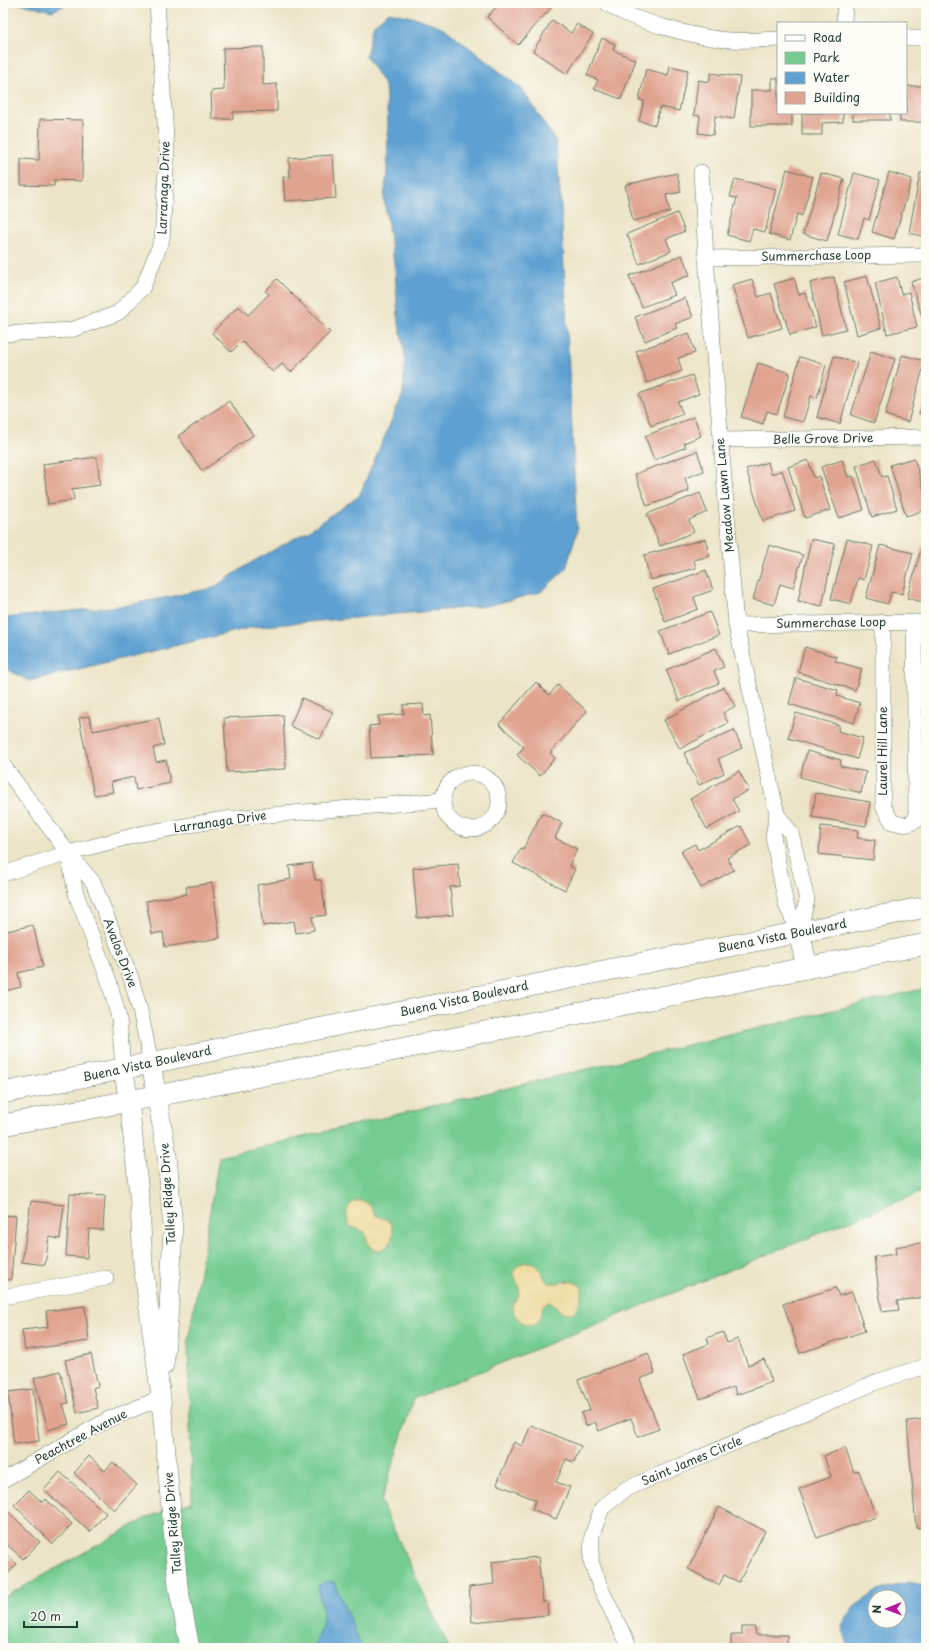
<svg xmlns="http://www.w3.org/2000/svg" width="929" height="1651" viewBox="0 0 929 1651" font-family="'Playpen Sans',sans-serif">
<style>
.green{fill:#75cc91;stroke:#4a8462}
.sand{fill:#eeda9e;stroke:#868c69}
.water{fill:#5da0d1;stroke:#3e6e82;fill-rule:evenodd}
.building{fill:#e0a38f}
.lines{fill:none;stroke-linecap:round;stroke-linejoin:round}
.minor-casing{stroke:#677767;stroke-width:16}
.tertiary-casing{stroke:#677767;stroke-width:20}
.secondary-casing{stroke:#677767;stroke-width:22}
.minor{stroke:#fff;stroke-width:15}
.tertiary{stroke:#fff;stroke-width:19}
.secondary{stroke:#fff;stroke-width:21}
.labels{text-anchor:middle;stroke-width:3.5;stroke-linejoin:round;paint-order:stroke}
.street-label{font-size:12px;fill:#1f3d34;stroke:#fdfcf7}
</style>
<rect width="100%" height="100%" fill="#fdfcf7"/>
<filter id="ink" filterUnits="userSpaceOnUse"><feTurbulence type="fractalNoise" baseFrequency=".025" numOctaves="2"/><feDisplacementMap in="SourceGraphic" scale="8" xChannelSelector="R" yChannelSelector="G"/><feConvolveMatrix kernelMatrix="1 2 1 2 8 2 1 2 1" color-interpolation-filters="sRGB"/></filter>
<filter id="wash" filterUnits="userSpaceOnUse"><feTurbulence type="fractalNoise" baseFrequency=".012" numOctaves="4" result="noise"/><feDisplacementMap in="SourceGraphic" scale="16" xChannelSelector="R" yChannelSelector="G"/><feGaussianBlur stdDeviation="0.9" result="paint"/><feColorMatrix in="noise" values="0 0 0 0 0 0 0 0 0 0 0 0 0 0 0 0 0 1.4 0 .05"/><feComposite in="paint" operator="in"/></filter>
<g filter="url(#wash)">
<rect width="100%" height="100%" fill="#ece4c6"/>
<!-- green -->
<polygon class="green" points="926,988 926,1190 413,1399 381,1502 449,1648 3,1648 3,1598 148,1517 192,1502 188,1343 219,1157"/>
<!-- sand -->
<g class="sand">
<path d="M355,1201c13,-1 15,4 20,14l10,4 6,4c5,13 -2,30 -18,27l-5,-7 -3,-11 -15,-6c-5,-9 -5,-19 5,-25z"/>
<path d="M526,1262c16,-1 13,12 22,21 14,2 17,-6 32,2 6,9 -1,21 -7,28h-11l-8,-9 -6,-2 -5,4 -4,14 -6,5c-10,1 -21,-9 -21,-20 2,-4 7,-7 7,-11 3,-14 -17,-23 7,-32z"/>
</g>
<!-- water -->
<g class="water">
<polygon points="16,3 69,3 53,11"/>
<polygon points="389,12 417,18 443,27 523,90 556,142 561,206 577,531 566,569 541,592 487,606 253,627 29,681 5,668 3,666 3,618 129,605 213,588 252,562 308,531 359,496 403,394 405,354 398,318 395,269 384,200 387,172 388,122 385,86 366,56 374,24"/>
<path d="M328,1581l6,1 28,66h-46c-1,-10 5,-18 7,-28 1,-13 -6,-23 -4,-35z"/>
<path d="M909,1582l17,4v62h-77l-7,-22 12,-19 23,-16zM875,1597h24v24h-24z"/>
</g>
<g id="blocks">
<!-- building -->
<g class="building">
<polygon points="500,3 546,3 551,8 518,45 487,17"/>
<rect x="767" y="3" width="36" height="2"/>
<polygon points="552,20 571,33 577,24 593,34 567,74 533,51"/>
<polygon points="602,38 615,44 613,50 636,60 621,99 594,89 598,80 587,75"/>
<polygon points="263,47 263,85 277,84 277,111 233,112 233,119 212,119 211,91 224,90 223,48"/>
<polygon points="670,66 688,70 679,111 660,107 655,125 639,121 644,101 639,100 646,69 668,75"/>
<polygon points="711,73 740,77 734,119 715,116 713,135 698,133 700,116 694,115 698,80 709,82"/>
<polygon points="922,76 926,76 926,117 922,117 922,122 900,122 900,113 906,113 906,86 922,86"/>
<polygon points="772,78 778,78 778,113 792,113 792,126 751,126 751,90 772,90"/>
<polygon points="802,113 843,113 843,122 822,123 822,135 802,135"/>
<rect x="853" y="113" width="37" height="7"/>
<polygon points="40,119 83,120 82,181 54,180 54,186 21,185 21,159 39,160"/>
<polygon points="333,155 336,198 285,201 283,177 290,177 289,158"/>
<polygon points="787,169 813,177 802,216 797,214 790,240 769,234"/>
<polygon points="889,172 912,179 894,239 872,232"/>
<polygon points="677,173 681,192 666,195 670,212 633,221 625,185"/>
<polygon points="821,173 844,179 827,241 803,234"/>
<polygon points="854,173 880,180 869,220 864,218 858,239 838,234"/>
<polygon points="920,173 926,174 926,237 909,233"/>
<polygon points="735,179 776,189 765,232 753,229 749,241 727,235 737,198 730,197"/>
<polygon points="677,213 685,231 666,239 671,251 639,264 627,234"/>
<polygon points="682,255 690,275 670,283 675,295 642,307 629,276"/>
<polygon points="867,276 881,328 857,335 844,282"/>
<polygon points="834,277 846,329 822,335 810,283"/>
<polygon points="897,277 901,294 909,292 917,327 887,334 875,283"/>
<polygon points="926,277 926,329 911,282"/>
<polygon points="794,278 799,295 805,293 816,327 790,335 774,284"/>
<polygon points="277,279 330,332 291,372 282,364 273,372 242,341 231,352 212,333 238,306 248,315 269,294 265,291"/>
<polygon points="752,279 758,297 771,293 782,328 748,338 732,285"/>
<polygon points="685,298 693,317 675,324 677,328 645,341 635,317"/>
<polygon points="689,333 695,353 678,358 682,371 647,383 636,351"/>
<polygon points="871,351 895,359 874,423 851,415"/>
<polygon points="902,355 925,361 908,422 885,415"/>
<polygon points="834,356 857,363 840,424 817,417"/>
<polygon points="800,357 826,365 817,398 811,396 803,422 783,417"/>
<polygon points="758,363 790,373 777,414 767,411 763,424 741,417"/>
<polygon points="692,375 699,394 678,402 683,414 651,426 639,394"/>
<polygon points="926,390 926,416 919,414"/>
<polygon points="229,401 253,435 202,471 178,436"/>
<polygon points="694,417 701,436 684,443 686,447 654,460 645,436"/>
<polygon points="697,451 704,471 685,478 689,491 647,506 635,474"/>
<polygon points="97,457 100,485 72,489 74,500 48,504 43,464"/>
<polygon points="914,458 926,497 926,510 906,516 890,465"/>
<polygon points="876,459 882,477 887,476 897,509 872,517 856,466"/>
<polygon points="808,460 814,478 819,476 830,510 805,518 788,467"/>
<polygon points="842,460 848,477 853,476 864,510 839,518 821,467"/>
<polygon points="768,462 771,474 782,470 795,511 763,521 746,469"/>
<polygon points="700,493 707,512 689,520 694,532 660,546 647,514"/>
<polygon points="705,539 710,556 694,560 696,568 650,580 644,555"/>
<polygon points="811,539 835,544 822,606 798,601"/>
<polygon points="847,539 873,546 864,580 858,578 851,604 831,599"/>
<polygon points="769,545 803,555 793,588 780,584 774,605 753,599"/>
<polygon points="880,545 913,553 902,594 891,592 888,604 866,598"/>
<polygon points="922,546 926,547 926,603 907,598"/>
<polygon points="706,570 713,590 694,597 698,609 665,622 653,589"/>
<polygon points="710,612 719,635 669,654 660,631"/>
<polygon points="805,647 837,657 835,661 862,669 855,690 798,672"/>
<polygon points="716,648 724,667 714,671 719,683 679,701 666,670"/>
<polygon points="796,678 838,690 837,696 860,703 854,723 789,704"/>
<polygon points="536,682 549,695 558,685 587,711 550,753 555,758 540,776 517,755 524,747 499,724"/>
<polygon points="724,687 735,706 723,713 728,723 680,749 664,720"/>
<polygon points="302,698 333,712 320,739 290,726"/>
<polygon points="423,704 424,716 430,715 433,755 371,758 369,726 379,725 378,716 404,714 403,705"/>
<polygon points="796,713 839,725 838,731 863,738 857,759 788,738"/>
<polygon points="283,715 286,769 227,772 224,718"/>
<polygon points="89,716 93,731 159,718 164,745 153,748 156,762 166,760 170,783 136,790 134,777 111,782 113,792 94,795 79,718"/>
<polygon points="734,730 742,748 718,759 724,773 699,785 684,753"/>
<polygon points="807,751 841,760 840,766 866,772 861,793 800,777"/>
<polygon points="739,771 749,790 732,799 739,811 707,829 690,799"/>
<polygon points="816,793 870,802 866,826 812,817"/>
<polygon points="542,813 562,823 555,838 577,849 569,866 575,869 565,890 513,863 521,848 523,849"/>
<polygon points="741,826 751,845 727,858 734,870 701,888 681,851 695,844 698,850"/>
<polygon points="821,826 858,830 857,838 875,840 873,860 819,854"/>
<polygon points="312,863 315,880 321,880 326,915 312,917 314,930 296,933 294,921 263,926 257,885 291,879 289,866"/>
<polygon points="458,864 460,886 450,887 453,915 417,918 413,868"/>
<polygon points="212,883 220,938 165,947 163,932 152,934 146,901 187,894 186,887"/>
<polygon points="33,925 43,967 18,973 21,987 5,991 3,981 3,932"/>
<polygon points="70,1194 105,1196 103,1230 89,1229 87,1258 66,1256"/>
<polygon points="31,1201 64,1205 60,1239 49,1237 45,1265 22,1262"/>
<polygon points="3,1215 16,1216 11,1280 3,1279"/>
<polygon points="926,1242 926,1315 923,1297 897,1301 899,1310 882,1312 874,1257 896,1254 895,1247"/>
<polygon points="836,1288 839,1296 852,1292 865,1331 800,1353 783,1304"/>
<polygon points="85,1306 89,1341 25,1350 22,1330 48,1327 46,1311"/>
<polygon points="723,1332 727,1343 738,1339 748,1365 764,1359 772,1382 736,1395 734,1387 700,1399 683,1354 709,1344 707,1338"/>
<polygon points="648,1353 655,1373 640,1379 659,1429 638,1437 631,1418 599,1431 595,1422 586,1426 581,1413 590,1410 578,1380"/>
<polygon points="91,1354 98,1386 93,1388 98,1408 77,1413 65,1360"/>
<polygon points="60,1371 69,1403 63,1404 69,1424 48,1430 34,1378"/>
<polygon points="33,1389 39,1441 14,1444 8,1392"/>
<polygon points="926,1419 926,1527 916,1528 907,1421"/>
<polygon points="531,1425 581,1446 574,1462 566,1459 556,1482 570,1487 556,1519 532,1509 536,1500 497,1484 514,1442 522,1446"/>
<polygon points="845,1448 854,1472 859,1471 876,1517 817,1538 799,1489 831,1477 824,1456"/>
<polygon points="89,1456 105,1471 113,1462 137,1485 114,1510 74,1473"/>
<polygon points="60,1472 106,1513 90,1532 44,1490"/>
<polygon points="29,1490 43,1503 46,1499 72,1524 53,1544 14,1505"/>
<polygon points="3,1507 40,1542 23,1559 3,1541"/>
<polygon points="719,1507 765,1531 739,1582 724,1575 719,1585 688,1569"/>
<polygon points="3,1552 17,1564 3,1579"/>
<polygon points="538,1557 543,1602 547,1601 548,1615 472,1622 469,1587 494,1584 492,1562"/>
<polygon points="742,1627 755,1627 756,1635 787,1635 787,1648 731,1648 731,1635 742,1635"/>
</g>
</g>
</g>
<g filter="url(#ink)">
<use href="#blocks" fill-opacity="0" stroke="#677767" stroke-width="1"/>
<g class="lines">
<!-- minor casing -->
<g class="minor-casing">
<g id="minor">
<path d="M607,3c23,18 92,35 122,37 16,1 33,0 49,-1"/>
<polyline points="844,23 845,3"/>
<polyline points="906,38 926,38"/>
<polyline points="701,172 706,258 736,625 777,814 773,836 786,905 799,932"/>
<polyline points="706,258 926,255"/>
<polyline points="3,334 71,330 118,313 143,287 162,240 167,152 157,3"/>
<polyline points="721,440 926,437"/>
<polyline points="883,622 883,806 892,822 905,825 916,821 914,622"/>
<polyline points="736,625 926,622"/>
<polyline points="3,765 68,853 93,882 131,978 140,1010 151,1063"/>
<circle cx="471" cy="801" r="28"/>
<polyline points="777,814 791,833 807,900 799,932"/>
<polyline points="68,854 76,894 109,981 119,1018 123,1068"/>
<polyline points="3,874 68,853 140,834 224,819 443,800"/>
<polyline points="3,1297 106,1278"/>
<polyline points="3,1480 109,1419 161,1398"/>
<polyline points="630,1648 601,1589 591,1562 592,1535 602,1508 626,1489 876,1382 926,1366"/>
</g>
</g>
<!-- tertiary casing -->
<g class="tertiary-casing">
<g id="tertiary">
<polyline points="151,1063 167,1155 173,1230 169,1308 164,1365"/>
<polyline points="123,1068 129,1101 140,1203 143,1265 161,1398 178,1586 190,1648"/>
</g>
</g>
<!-- secondary casing -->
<g class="secondary-casing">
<g id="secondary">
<polyline points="799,932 807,968"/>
<polyline points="3,1093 618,968 926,907"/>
<polyline points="3,1125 365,1056 926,944"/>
</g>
</g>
<!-- minor -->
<use href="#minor" class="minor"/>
<!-- tertiary -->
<use href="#tertiary" class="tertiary"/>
<!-- secondary -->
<use href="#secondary" class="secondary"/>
</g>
</g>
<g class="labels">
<!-- street labels -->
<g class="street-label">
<text transform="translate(164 188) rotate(-88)" y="4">Larranaga Drive</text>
<text transform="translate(816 256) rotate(-1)" y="4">Summerchase Loop</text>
<text transform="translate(823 439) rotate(-1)" y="4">Belle Grove Drive</text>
<text transform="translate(725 495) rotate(-95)" y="4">Meadow Lawn Lane</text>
<text transform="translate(831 623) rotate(-1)" y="4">Summerchase Loop</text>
<text transform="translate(883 751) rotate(-90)" y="4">Laurel Hill Lane</text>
<text transform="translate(220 822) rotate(-8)" y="4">Larranaga Drive</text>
<text transform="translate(782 936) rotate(-11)" y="4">Buena Vista Boulevard</text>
<text transform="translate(120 953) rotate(69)" y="4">Avalos Drive</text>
<text transform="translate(464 999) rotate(-12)" y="4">Buena Vista Boulevard</text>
<text transform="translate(147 1064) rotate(-12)" y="4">Buena Vista Boulevard</text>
<text transform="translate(168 1194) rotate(-94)" y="4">Talley Ridge Drive</text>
<text transform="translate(81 1437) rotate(-28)" y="4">Peachtree Avenue</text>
<text transform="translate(692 1461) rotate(-23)" y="4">Saint James Circle</text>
<text transform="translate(173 1523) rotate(-95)" y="4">Talley Ridge Drive</text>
</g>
</g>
<!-- margin -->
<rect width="929" height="1651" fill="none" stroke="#fdfcf7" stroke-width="16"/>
<!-- legend -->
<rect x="777" y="22" width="130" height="92" fill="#fdfcf7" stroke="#a4b0a9"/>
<rect x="785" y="35" width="20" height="6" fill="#ffffff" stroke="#a4b0a9"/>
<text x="813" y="42" font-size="12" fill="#1f3d34">Road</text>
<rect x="785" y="52" width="20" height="12" fill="#75cc91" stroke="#a4b0a9"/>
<text x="813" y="62" font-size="12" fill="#1f3d34">Park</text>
<rect x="785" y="72" width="20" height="12" fill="#5da0d1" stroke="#a4b0a9"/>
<text x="813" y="82" font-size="12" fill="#1f3d34">Water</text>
<rect x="785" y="92" width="20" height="12" fill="#e0a38f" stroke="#a4b0a9"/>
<text x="813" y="102" font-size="12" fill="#1f3d34">Building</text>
<!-- north arrow -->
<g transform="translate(887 1609) rotate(269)"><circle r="19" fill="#fdfcf7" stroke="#a4b0a9"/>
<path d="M0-3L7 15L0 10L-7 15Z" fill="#b5179e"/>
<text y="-6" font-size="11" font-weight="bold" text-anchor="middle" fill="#1f3d34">N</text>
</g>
<!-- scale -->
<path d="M24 1621v6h53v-6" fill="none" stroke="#1f3d34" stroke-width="2"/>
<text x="30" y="1621" font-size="12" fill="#1f3d34" stroke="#fdfcf7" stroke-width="3" paint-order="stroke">20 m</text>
</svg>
